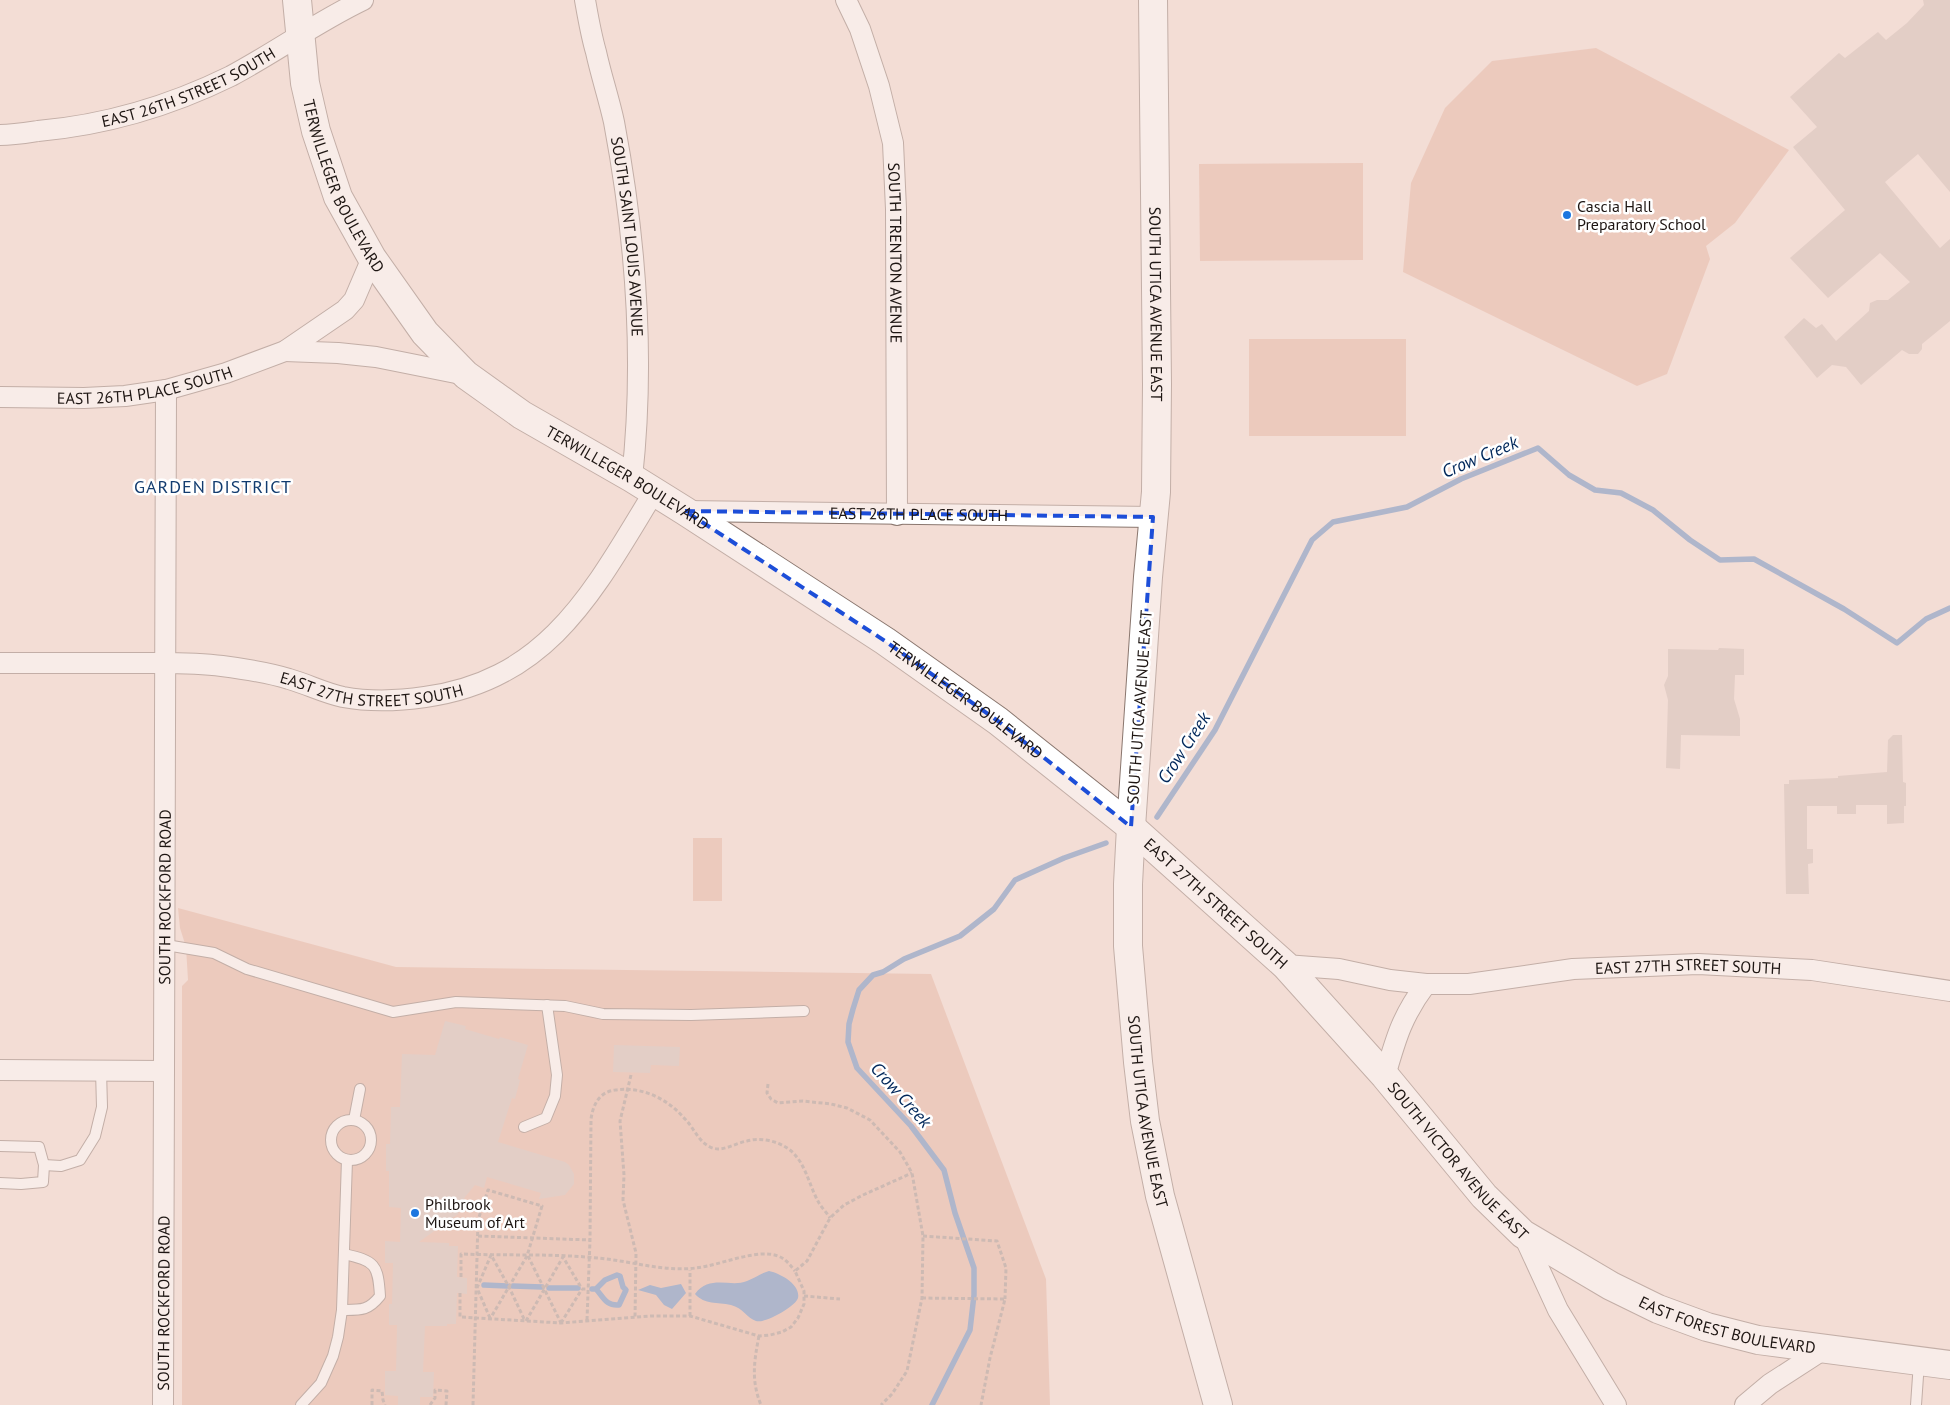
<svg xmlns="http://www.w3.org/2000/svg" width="1950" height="1405" viewBox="0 0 1950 1405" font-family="'PT Sans',sans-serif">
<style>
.green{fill:#e5b4a0}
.water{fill:#5d87bf}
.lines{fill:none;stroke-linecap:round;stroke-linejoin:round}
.stream{stroke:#5d87bf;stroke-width:5.5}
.building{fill:#d1bcb4}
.lane-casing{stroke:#8a776f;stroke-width:12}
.street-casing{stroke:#8a776f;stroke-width:22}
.secondary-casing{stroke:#8a776f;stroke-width:30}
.path{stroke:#a1908a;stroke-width:3;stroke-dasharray:4 2.5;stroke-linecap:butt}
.lane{stroke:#fff;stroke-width:10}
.street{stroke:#fff;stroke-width:20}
.secondary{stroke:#fff;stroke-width:28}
.marked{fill:none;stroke:#1d4ed8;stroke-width:4;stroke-dasharray:10 6;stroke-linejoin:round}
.poi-dot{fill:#1c76df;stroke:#fff;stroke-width:2}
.labels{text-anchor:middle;stroke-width:5;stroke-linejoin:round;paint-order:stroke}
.street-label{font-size:16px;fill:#1e1613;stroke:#fff}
.poi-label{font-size:16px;fill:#1e1613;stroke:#fff;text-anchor:start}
.water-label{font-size:18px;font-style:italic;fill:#00275a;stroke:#fff}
.neighbourhood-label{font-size:18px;letter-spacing:1px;fill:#133c6f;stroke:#fff}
</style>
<rect width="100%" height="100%" fill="#f3ddd5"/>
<!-- green -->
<g class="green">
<polygon points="1596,48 1789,150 1735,223 1706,246 1710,259 1667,374 1637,386 1403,272 1411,183 1445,108 1492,61"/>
<polygon points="1363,163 1363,260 1200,261 1199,164"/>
<rect x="1249" y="339" width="157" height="97"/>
<rect x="693" y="838" width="29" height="63"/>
<polygon points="178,908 396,967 931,974 1046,1279 1050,1405 182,1405 182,986 188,980 186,947 180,928"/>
</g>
<!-- water -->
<g class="water">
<path d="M769,1271c10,2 32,13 29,27 -2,8 -33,26 -42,23 -9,-3 -13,-13 -25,-16 -14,-3 -26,0 -36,-11 15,-20 36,-6 52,-13 8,-3 14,-8 22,-10z"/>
<polygon points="681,1284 686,1293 672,1309 664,1305 656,1295 638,1290 650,1285 661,1288"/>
</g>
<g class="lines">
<!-- stream -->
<g class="stream">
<polyline points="1157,817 1215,730 1312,540 1333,522 1407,507 1461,479 1538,448 1569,475 1595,490 1621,493 1653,510 1690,540 1720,560 1754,559 1844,609 1897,643 1926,619 1950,608"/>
<polyline points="484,1285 507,1286"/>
<polyline points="513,1286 542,1287"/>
<polyline points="549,1288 578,1288"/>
<path d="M592,1289h4c8,9 10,17 23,16l7,-15 -3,-3 -3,-11 -3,-1 -12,5 -9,9"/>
<polyline points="932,1405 970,1330 974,1295 974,1268 955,1213 944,1170 911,1126 857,1068 848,1042 849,1024 853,1009 859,990 873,975 883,972 904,959 960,936 994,909 1015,880 1064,858 1106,843"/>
</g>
</g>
<!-- building -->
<g class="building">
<polygon points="1923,0 1950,0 1950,192 1918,154 1885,182 1940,248 1950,239 1950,321 1922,344 1922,349 1918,354 1909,354 1902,350 1861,385 1846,367 1832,365 1817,378 1784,337 1804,318 1816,328 1822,324 1836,341 1869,311 1870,303 1877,300 1888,300 1910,282 1880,253 1828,298 1790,258 1845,210 1793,147 1817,127 1790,97 1839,53 1845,58 1878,32 1886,40 1907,23 1924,5"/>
<polygon points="1719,648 1744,649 1744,675 1735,675 1734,699 1740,719 1740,736 1681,735 1680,769 1666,768 1668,700 1664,685 1668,676 1668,649 1718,650"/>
<polygon points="1893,735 1902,735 1903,782 1906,783 1906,806 1904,806 1904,823 1887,824 1887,805 1856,805 1856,814 1837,814 1837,806 1807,806 1807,849 1813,849 1813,863 1808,864 1809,894 1786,894 1784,784 1789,784 1789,780 1838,778 1838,776 1887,772 1888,740"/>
<polygon points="445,1021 466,1026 465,1029 499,1039 500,1037 528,1045 518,1079 520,1080 515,1099 512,1098 498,1142 565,1162 569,1165 574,1174 574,1184 565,1195 539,1199 541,1193 487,1177 484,1188 475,1185 465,1197 458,1214 419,1242 449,1243 449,1246 458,1246 457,1277 467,1278 467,1294 457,1293 456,1324 447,1324 447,1326 425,1326 423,1372 434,1372 433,1397 420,1397 420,1405 398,1405 398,1396 385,1395 385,1371 396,1371 397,1325 389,1325 389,1304 392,1304 393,1263 385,1263 385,1241 400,1242 401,1208 389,1207 389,1171 386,1171 386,1144 390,1144 391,1107 400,1107 402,1054 435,1055"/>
<polygon points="614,1045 680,1047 679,1066 651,1065 650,1073 613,1072"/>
</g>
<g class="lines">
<!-- lane casing -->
<g class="lane-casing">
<g id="lane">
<polyline points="166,945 214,953 247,969 393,1012 456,1002 565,1006 603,1014 691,1015 804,1011"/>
<circle cx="351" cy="1140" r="20"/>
<polyline points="354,1120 360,1089"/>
<polyline points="524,1127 546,1118 555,1096 557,1075 547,1005"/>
<polyline points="0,1146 39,1147 44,1165 43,1182 21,1184 0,1183"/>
<polyline points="44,1165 61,1166 80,1160 95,1136 102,1107 101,1070"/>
<path d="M342,1310c19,0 26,1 38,-14 -2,-32 -5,-35 -36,-42"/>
<polyline points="301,1405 321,1383 333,1356 338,1337 342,1310 347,1160"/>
<polyline points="1916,1405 1919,1362"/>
</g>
</g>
<!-- street casing -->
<g class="street-casing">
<g id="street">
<path id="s1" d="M585,0c3,17 6,35 11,52 5,23 13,47 18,70 22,117 31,238 18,356"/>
<path id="s2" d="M846,0l14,29 19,57 14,57 3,66 1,306"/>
<path id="s3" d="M0,135c13,0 25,-2 38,-4 68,-6 132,-25 193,-55 45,-24 86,-54 132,-76"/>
<polyline points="285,351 338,353 376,357 466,375"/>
<path id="s4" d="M0,397l84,1 41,-2 41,-6 60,-17 59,-22 60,-41 9,-10 18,-42"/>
<path id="s5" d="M685,511l468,6"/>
<path id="s6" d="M0,663c45,0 91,0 136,0 28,0 58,-1 86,3 23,3 45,6 67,13 18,5 35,14 54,18 27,5 55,4 82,0 125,-17 170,-109 229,-205"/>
<path id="s7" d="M1285,965l54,4 51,11 36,4h43l104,-15 125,-5 114,6 138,21"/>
<polyline points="0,1070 164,1071"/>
<path d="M1385,1076c11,-38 17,-60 41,-92"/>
<polyline points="1523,1234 1558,1310 1616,1405"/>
<path id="s8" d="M163,1405l3,-1015"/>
<polyline points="1745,1405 1770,1384 1824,1349"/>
</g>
</g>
<!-- secondary casing -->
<g class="secondary-casing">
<g id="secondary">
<path id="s9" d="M297,0l8,83 11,48 22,66 34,61 53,75 41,42 56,40 110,63 53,33 200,130 113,80 133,106 154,138 100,111 99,120 39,38 88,52 47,23 49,18 51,13 192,25"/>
<path id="s10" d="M1153,0l4,384 -1,108 -8,85 -17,250 -3,57v62l10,116 7,59 15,75 58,209"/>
</g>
</g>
<!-- path -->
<g class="path">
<polyline points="631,1075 620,1121 624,1175 623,1200 636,1253 635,1318"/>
<polyline points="768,1084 767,1093 771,1099 778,1103 803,1101 831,1104 847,1108 870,1120 900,1152 912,1173 923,1236 922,1298 907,1371 892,1394 881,1405"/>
<polyline points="478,1236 590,1240"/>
<polyline points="923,1236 997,1241 1006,1268 1005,1299"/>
<polyline points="528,1256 561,1323"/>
<path d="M461,1277v-23c48,2 97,-1 145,5 34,4 67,15 101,7 20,-4 52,-17 71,-10 8,3 12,9 17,15"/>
<polyline points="460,1293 460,1317 561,1323 651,1316 690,1316 759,1336 770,1335 782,1332 791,1327 798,1318 804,1304 804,1291 795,1271 807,1261 830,1218 844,1205 863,1195 912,1173"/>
<polyline points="804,1296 840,1299"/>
<polyline points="922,1298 1005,1299 990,1358 981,1405"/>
<polyline points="690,1316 690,1270"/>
<polyline points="490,1318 477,1288 491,1255 509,1287 525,1321"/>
<path d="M587,1320l3,-80 1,-121c2,-14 8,-27 24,-29 27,-4 53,9 70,29 9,9 13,22 25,28 12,6 25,-4 37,-6 14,-4 31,0 43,9 16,13 19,36 29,53 3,5 8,10 11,15"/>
<polyline points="526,1321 563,1257 582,1289 588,1289"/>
<polyline points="561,1323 582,1289"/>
<path d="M759,1336c-5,25 -8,45 2,69"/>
<polyline points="372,1405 372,1390 382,1391 383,1400 385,1405"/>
<polyline points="430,1405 435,1398 435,1390 447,1391 446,1405"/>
<polyline points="473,1405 478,1220 488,1190 542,1206 527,1256 490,1319"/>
</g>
<!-- lane -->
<use href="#lane" class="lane"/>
<!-- street -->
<use href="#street" class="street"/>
<!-- secondary -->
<use href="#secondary" class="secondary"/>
</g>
<!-- marked area -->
<path d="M0 0H1950V1405H0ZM685,511l468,6 -22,310 -133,-106 -113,-80z" fill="#f3ddd5" fill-opacity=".55" fill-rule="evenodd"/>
<path class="marked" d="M685,511l468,6 -22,310 -133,-106 -113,-80z"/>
<!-- markers -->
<g class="poi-dot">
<circle cx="1567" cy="215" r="5"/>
<circle cx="415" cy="1213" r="5"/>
</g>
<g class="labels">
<!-- street labels -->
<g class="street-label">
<text dy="6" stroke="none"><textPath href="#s3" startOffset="196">EAST 26TH STREET SOUTH</textPath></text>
<text dy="6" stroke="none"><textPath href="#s9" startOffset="194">TERWILLEGER BOULEVARD</textPath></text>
<text dy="6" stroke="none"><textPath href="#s1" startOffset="241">SOUTH SAINT LOUIS AVENUE</textPath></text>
<text dy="6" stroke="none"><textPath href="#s2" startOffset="261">SOUTH TRENTON AVENUE</textPath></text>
<text dy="6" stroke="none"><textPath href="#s10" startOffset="304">SOUTH UTICA AVENUE EAST</textPath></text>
<text dy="6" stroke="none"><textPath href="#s4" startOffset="146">EAST 26TH PLACE SOUTH</textPath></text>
<text dy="6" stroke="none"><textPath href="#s9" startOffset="614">TERWILLEGER BOULEVARD</textPath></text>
<text dy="6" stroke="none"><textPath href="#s5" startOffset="234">EAST 26TH PLACE SOUTH</textPath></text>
<text dy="6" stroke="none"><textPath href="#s6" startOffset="375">EAST 27TH STREET SOUTH</textPath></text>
<text dy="6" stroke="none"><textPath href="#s9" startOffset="1019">TERWILLEGER BOULEVARD</textPath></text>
<text transform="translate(1139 707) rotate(-86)" y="6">SOUTH UTICA AVENUE EAST</text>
<text dy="6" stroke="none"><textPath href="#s8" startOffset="508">SOUTH ROCKFORD ROAD</textPath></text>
<text dy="6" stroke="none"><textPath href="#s9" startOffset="1342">EAST 27TH STREET SOUTH</textPath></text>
<text dy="6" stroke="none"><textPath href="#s7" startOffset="406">EAST 27TH STREET SOUTH</textPath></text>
<text dy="6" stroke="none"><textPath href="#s10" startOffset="1114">SOUTH UTICA AVENUE EAST</textPath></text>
<text dy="6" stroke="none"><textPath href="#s9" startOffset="1696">SOUTH VICTOR AVENUE EAST</textPath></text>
<text dy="6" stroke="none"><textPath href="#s8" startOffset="102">SOUTH ROCKFORD ROAD</textPath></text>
<text dy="6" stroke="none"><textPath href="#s9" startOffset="2020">EAST FOREST BOULEVARD</textPath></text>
</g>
<!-- poi labels -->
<g class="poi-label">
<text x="1577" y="212">Cascia Hall<tspan x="1577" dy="18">Preparatory School</tspan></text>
<text x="425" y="1210">Philbrook<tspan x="425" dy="18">Museum of Art</tspan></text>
</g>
<!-- water labels -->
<g class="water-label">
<text transform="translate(1480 457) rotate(-23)" y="6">Crow Creek</text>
<text transform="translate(1184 748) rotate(-57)" y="6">Crow Creek</text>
<text transform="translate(901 1095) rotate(48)" y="6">Crow Creek</text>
</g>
<!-- neighbourhood labels -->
<g class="neighbourhood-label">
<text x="213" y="493">GARDEN DISTRICT</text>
</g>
</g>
</svg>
